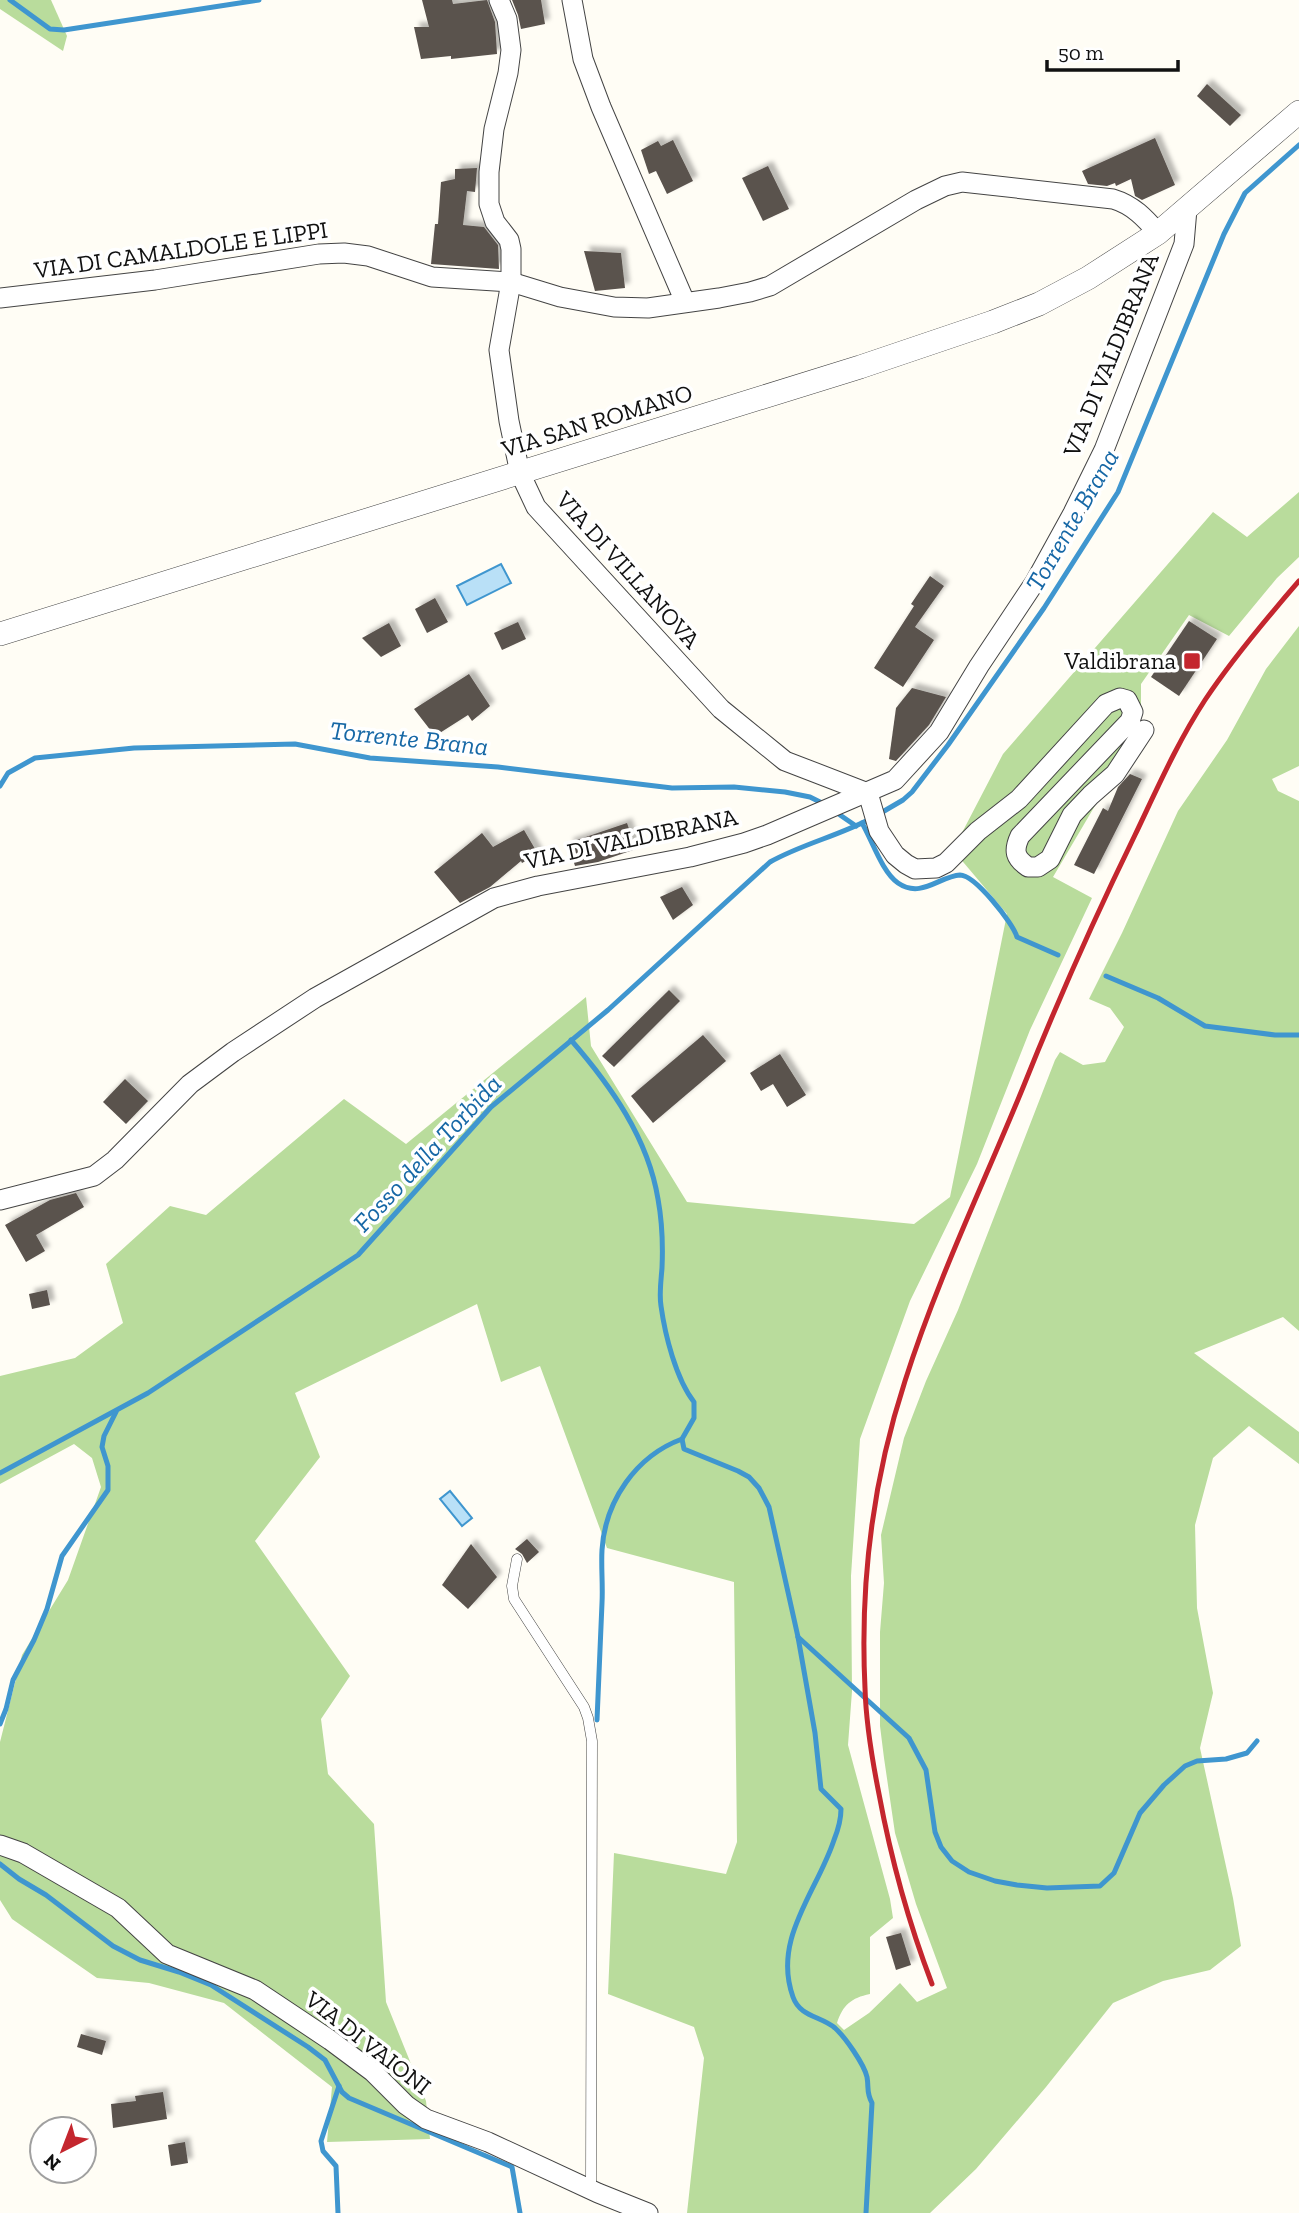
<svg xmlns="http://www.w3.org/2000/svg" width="1299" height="2213" viewBox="0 0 1299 2213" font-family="'Zilla Slab',serif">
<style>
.forest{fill:#b9dc9c}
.water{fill:#b9e0f7;stroke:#3f96cf;stroke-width:2}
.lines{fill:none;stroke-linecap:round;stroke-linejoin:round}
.stream{stroke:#3f96cf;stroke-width:5}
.building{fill:#5a524d;filter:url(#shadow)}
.service-casing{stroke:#444;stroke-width:11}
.minor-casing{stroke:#444;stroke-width:21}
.tertiary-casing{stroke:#444;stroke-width:24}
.service{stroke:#fff;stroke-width:10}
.minor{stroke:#fff;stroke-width:19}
.tertiary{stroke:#fff;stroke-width:23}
.rail{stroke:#c4262e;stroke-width:5}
.poi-dot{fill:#c4262e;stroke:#fff;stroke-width:2.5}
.labels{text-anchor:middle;stroke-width:7;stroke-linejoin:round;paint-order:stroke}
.street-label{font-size:24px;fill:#111;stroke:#fff}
.poi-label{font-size:24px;fill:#111;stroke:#fff;text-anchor:end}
.water-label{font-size:26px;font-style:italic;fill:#1768a6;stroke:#fff}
</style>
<defs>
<filter id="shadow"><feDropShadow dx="5" dy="-5" stdDeviation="2" flood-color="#0004"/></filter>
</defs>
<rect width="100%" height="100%" fill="#fffdf5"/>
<!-- forest -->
<g class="forest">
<polygon points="0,0 51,0 67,36 63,51 0,9"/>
<path d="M1299,492v65l-22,21 -48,58 -40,-21 -48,69v37l-35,66 -53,90 39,21 -62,132 -53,134 -67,137 -50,138 -9,137 1,115 -4,54 42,154 3,19 -23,19v57c-19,4 -27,11 -33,29l7,7 25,-17 31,-30 17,19 30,-14 -31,-84 -21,-71 -11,-75 -4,-32v-94l4,-49 -3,-48 23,-97 22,-57 32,-71 97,-250 5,-8 23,13 22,-3 19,-35 -14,-19 -21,-9 33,-66 56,-122 49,-71 39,-71 33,-43v140l-27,13 6,12 21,10v530l-16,-14 -89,36 105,79v32l-50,-38 -36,32 -18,67 2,83 16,85 -13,55 33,150 8,48 -31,24 -47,11 -50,22 -67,84 -70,82 -46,44h-243l17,-155 -10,-31 -86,-33 6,-141 112,21 11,-32 -3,-260 -127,-34 -67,-182 -39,16 -24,-78 -182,89 25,64 -65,84 95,135 -29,43 7,55 46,50 12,178 40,99 4,38 -103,3 5,-55 -108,-84 -75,-20 -52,-5 -85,-59 -12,-19v-158l22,-87 46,-75 33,-93 -9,-29 -18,-14 -74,40v-108l75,-18 48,-35 -17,-59 64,-58 36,9 138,-116 62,45 180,-147 5,49 96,156 227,22 36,-27 57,-283 -54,-64 50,-96 210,-242 34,25z"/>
</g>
<!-- water -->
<g class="water">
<polygon points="501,564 511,583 467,605 457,586"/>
<polygon points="450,1491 472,1518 462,1526 440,1499"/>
</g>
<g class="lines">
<!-- stream -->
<g class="stream">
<polyline points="10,0 50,29 64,30 259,0"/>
<polyline points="0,786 8,773 35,758 134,748 295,744 370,758 498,767 672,788 734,787 785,792 810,797 822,803"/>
<polyline points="879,814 903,800 912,792 948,745 1044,608 1118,492 1224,234 1245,193 1299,145"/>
<polyline points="840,815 856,826"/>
<path d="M862,823c10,17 20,49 36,60 23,16 42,-7 62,-8 15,0 53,48 57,62l41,18"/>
<polyline points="1106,976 1158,998 1205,1026 1275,1035 1299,1035"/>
<path d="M571,1040c40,46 77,98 87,159 4,22 5,47 4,69 -1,13 -3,26 -1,38 4,29 15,73 33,96v16l-12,21 2,10 54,22 11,6 10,11 10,19 29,130 17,96 6,56 20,20c0,11 -3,21 -7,31 -17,52 -62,99 -41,157 7,20 28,19 42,31 10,9 29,36 32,49 2,11 -1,15 5,26l-6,110"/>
<path d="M0,1473l148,-80 210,-138 133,-148 117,-97 162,-148c32,-18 68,-26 100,-43"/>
<polyline points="798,1637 909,1738 926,1770 935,1832 941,1847 952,1861 969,1872 995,1881 1017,1885 1047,1888 1100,1886 1114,1873 1140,1813 1164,1785 1185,1766 1197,1761 1226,1759 1247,1753 1257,1741"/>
<path d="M597,1720c2,-39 3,-78 5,-117 1,-18 -1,-36 0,-53 3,-49 34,-94 80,-111"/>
<polyline points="0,1724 6,1709 13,1680 34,1640 47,1609 62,1556 108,1490 108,1466 102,1447 104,1436 116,1412"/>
<polyline points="0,1864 19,1879 46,1895 113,1946 140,1960 179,1972 211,1985 308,2047 325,2060 342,2092 349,2098 512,2167 520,2213"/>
<polyline points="338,2213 336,2166 323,2151 321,2141 339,2086"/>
</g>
</g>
<!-- building -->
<g class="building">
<polygon points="422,0 452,0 453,4 487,0 495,22 497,54 451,59 451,56 421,59 414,27 429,27"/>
<polygon points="512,0 541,0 545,24 521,29 518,15"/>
<polygon points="1207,84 1241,115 1230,126 1197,96"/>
<polygon points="1155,138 1175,185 1142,200 1135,196 1131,179 1116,186 1115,183 1107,186 1088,184 1082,171"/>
<polygon points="673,140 693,181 667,194 656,171 649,174 641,150 658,141 661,146"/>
<polygon points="768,166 789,209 763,221 742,178"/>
<polygon points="477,168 475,192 467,191 463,225 484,227 498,245 499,269 431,264 435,224 438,224 441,182 455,179 455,169"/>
<polygon points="584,251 621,253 625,288 595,291"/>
<polygon points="930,576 944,586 915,627 934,640 903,687 874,668 914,606 911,604"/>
<polygon points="435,598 448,622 427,633 415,609"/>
<polygon points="1189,621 1217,639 1179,696 1151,677"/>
<polygon points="518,622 526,639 502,650 494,633"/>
<polygon points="389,623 401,646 381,657 362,638"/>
<polygon points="469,674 490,706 472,721 468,715 435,736 414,709"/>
<polygon points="912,688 946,697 929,725 896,761 889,759 896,708"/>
<polygon points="1130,774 1142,779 1094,874 1074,865 1103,808 1108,811 1118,787"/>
<polygon points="627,823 636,849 598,862 575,866 568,843"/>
<polygon points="524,830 538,854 522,863 521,861 490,887 460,903 434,872 482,833 493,847"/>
<polygon points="682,887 693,905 673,920 660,897"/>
<polygon points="669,990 680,1001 614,1067 602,1056"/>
<polygon points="703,1035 726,1061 653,1123 631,1096"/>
<polygon points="780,1054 806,1095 787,1107 773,1084 761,1091 750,1073"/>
<polygon points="125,1079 148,1101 126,1124 103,1102"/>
<polygon points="76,1193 84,1207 36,1235 45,1251 26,1262 5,1225 50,1200"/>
<polygon points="47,1290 50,1305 32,1309 29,1294"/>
<polygon points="527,1539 539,1552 527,1563 522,1554 515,1549"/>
<polygon points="471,1544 497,1577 468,1609 442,1585"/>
<polygon points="901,1933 911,1965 896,1970 886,1937"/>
<polygon points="81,2034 106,2041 102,2055 77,2047"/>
<polygon points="163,2092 167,2119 113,2128 111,2104 136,2101 135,2096"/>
<polygon points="185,2142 188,2163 171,2166 168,2145"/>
</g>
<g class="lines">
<!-- service casing -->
<g class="service-casing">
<polyline id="service" points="517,1559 512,1586 514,1599 584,1707 588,1718 592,1741 591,2189"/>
</g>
<!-- minor casing -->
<g class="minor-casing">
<g id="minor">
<polyline points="499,0 507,19 511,50 508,73 494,129 489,172 489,204 495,222 509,240 511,249 511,282 499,350 509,421 520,473 536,507 721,709 785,761 868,793"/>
<polyline points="572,0 583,59 601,107 685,302"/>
<path d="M0,298l155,-18 164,-26 25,-1 24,3 64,21 79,5 49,15 54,10 34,1 71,-10 31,-6 20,-6 146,-86 29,-14 17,-4 151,17c20,6 32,19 45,34"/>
<path d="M868,793l11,38 16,24 11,9 9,5 21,-1 10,-5 32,-32 41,-32 87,-95 14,-6 7,2 6,12 -3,9 -110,115c-7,15 -5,22 8,31h10l12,-8 22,-44 19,-20 24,-21 29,-44"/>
<polyline points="0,1200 94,1176 115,1160 190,1084 233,1052 315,998 494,898 538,886 690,857 744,843 767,835 895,780 939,732 979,666 1035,582 1073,513 1104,450 1184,244 1187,209"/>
<polyline points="0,1845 23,1853 118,1908 167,1954 255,1990 330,2040 373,2072 406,2105 426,2119 488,2142 598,2193 648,2213"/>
</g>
</g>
<!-- tertiary casing -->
<g class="tertiary-casing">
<polyline id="tertiary" points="0,634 860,367 993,322 1039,304 1088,278 1158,233 1299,112"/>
</g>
<!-- service -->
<use href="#service" class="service"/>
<!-- minor -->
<use href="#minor" class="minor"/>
<!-- tertiary -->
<use href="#tertiary" class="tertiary"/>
<!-- rail -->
<path class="rail" d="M932,1984c-24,-63 -41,-125 -53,-190 -7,-35 -13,-70 -14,-106 -5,-103 8,-209 40,-307 32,-101 79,-198 119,-296 34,-85 71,-168 111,-250 22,-46 42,-92 70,-135 28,-42 61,-81 94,-119"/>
</g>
<!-- markers -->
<rect class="poi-dot" x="1183" y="652" width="18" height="18" rx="3.5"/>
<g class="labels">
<!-- street labels -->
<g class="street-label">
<text transform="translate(181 250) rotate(-8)" y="8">VIA DI CAMALDOLE E LIPPI</text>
<text transform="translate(1111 355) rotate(-68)" y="8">VIA DI VALDIBRANA</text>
<text transform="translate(597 421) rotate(-17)" y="8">VIA SAN ROMANO</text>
<text transform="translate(628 570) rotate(48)" y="8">VIA DI VILLANOVA</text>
<text transform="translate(631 839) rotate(-12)" y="8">VIA DI VALDIBRANA</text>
<text transform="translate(368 2043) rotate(38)" y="8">VIA DI VAIONI</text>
</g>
<!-- poi labels -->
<g class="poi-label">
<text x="1176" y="669">Valdibrana</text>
</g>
<!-- water labels -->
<g class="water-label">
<text transform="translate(1072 520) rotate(-60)" y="9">Torrente Brana</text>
<text transform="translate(409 738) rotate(6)" y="9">Torrente Brana</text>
<text transform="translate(427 1153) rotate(-47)" y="9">Fosso della Torbida</text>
</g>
</g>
<!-- north arrow -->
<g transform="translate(63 2150) rotate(222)"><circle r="33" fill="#ffffff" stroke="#a0a0a0" stroke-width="2"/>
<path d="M0-5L12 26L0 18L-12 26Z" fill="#c4262e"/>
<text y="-10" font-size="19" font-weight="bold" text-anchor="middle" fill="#111111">N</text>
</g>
<!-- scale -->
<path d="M1047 60v10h131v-10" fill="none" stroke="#111111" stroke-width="3.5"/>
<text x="1058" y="60" font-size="21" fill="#111111" stroke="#ffffff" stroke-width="5" paint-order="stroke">50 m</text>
</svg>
